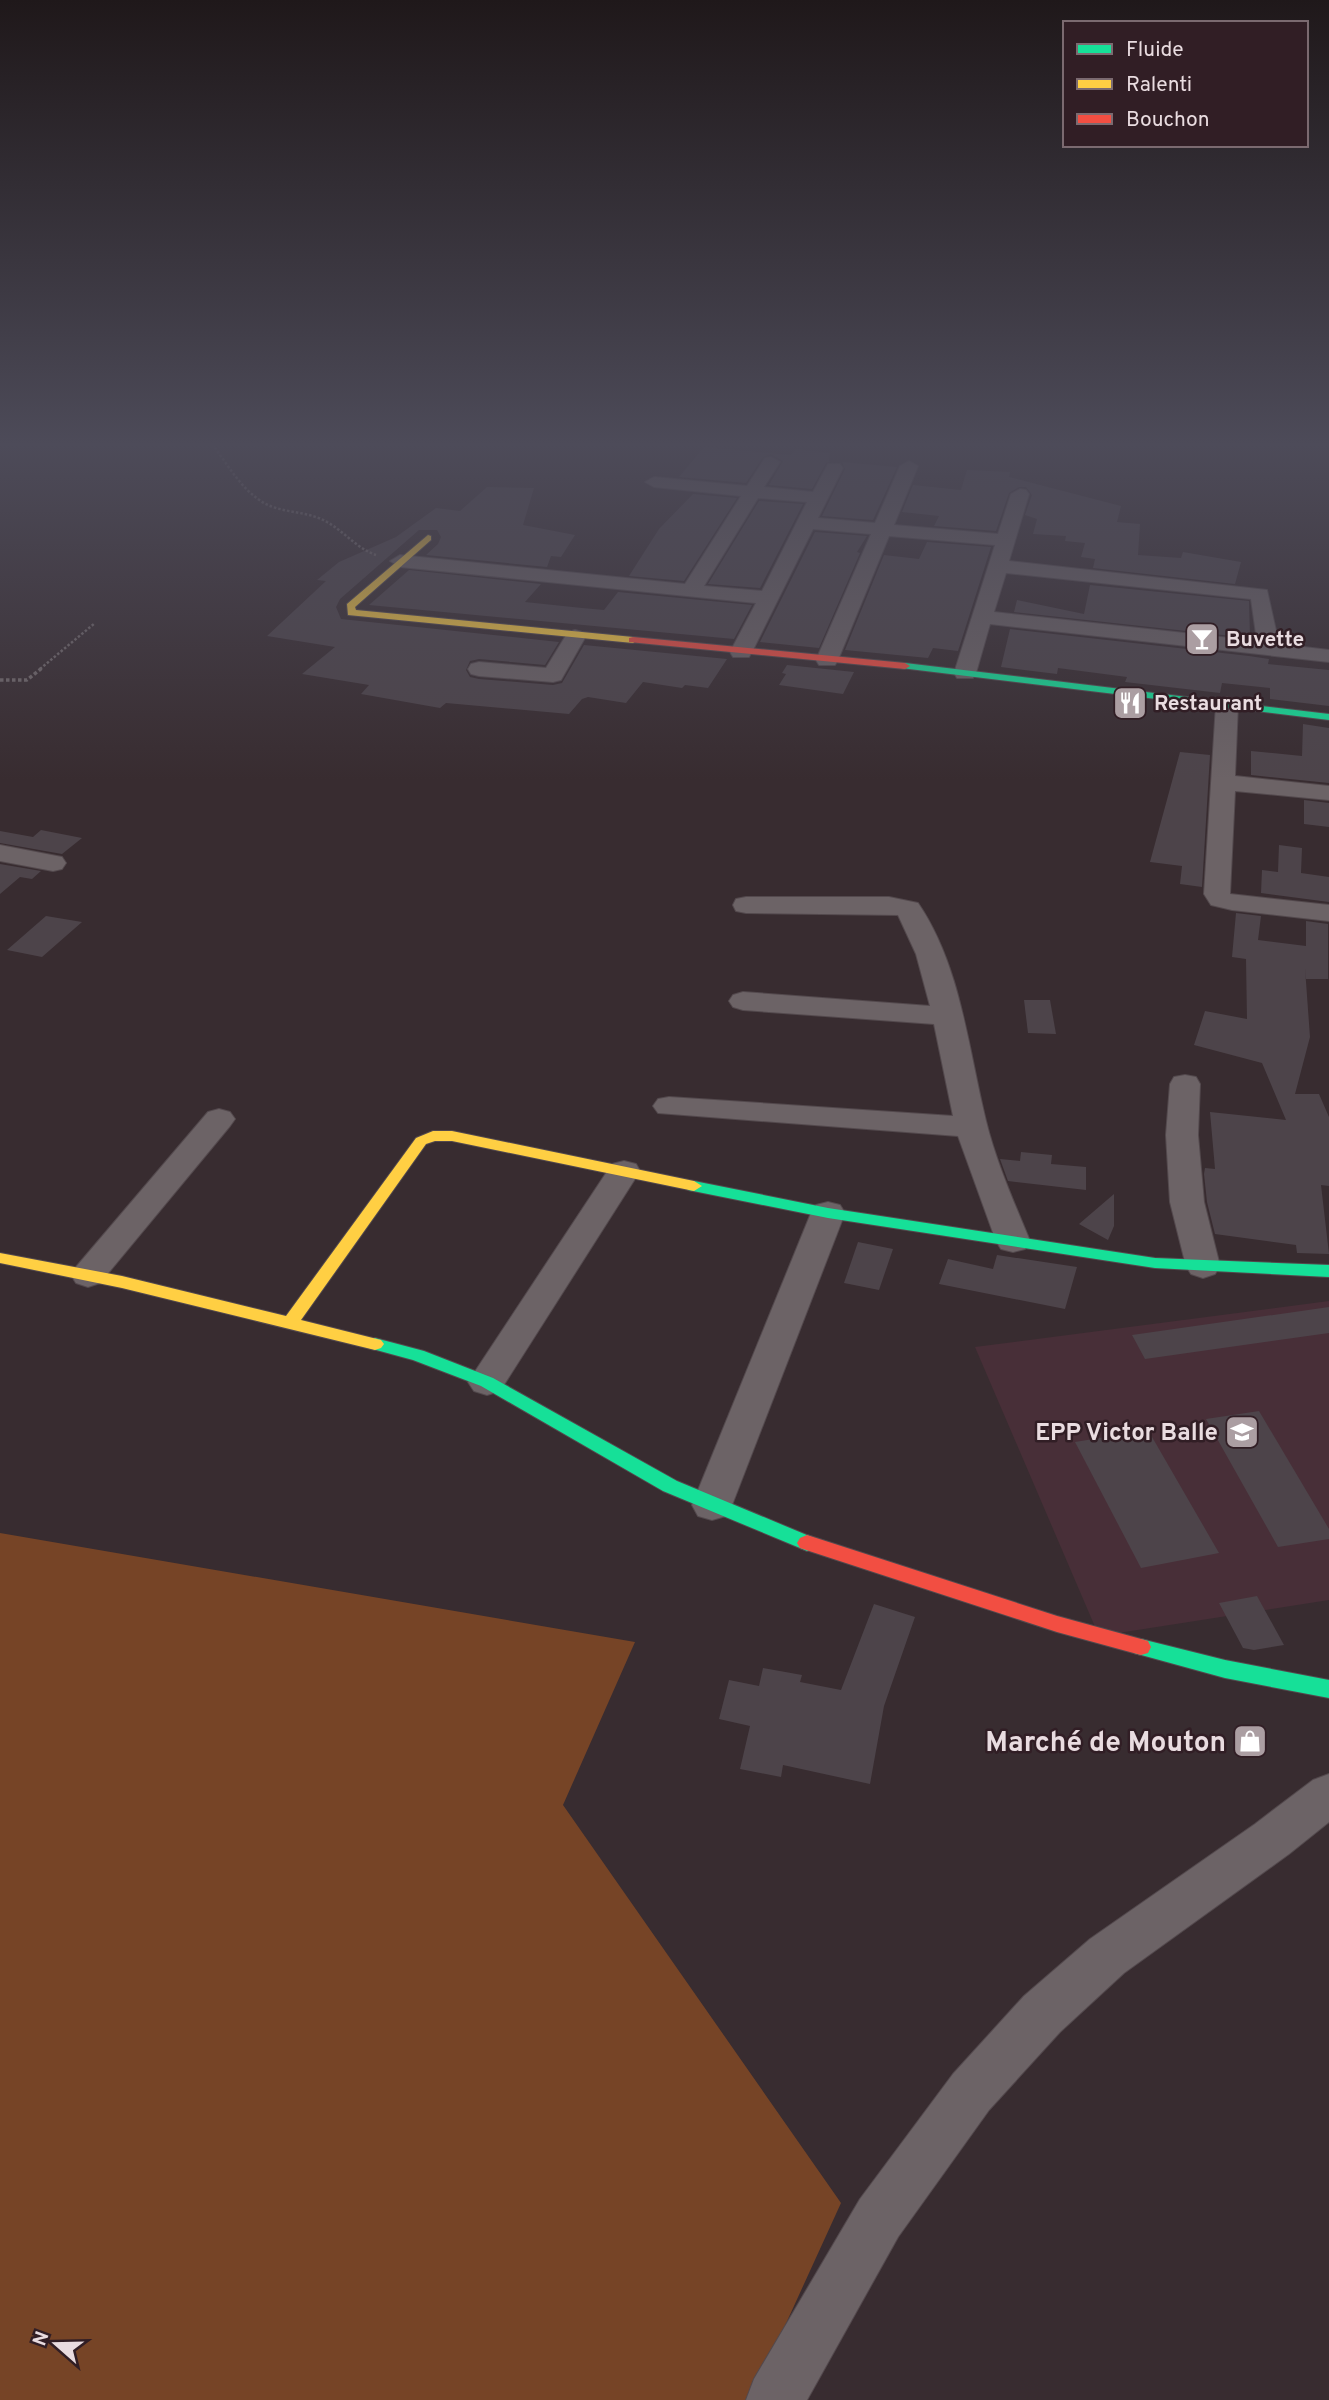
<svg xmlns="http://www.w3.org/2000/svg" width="1329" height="2400" viewBox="0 0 1329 2400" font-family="Overpass,sans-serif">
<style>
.built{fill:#482f38}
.green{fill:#764426}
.building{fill:#4d444a}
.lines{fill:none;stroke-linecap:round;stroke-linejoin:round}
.street-casing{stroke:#53494d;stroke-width:2}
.fast-casing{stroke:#53494d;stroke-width:2}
.slow-casing{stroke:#53494d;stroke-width:2}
.jam-casing{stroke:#53494d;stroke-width:2}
.path-far1{stroke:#736a6c;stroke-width:2.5;stroke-dasharray:2.5 2;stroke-linecap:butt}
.path{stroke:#736a6c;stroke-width:3.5;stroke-dasharray:3.5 2.5;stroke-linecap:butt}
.street{fill:#6c6366;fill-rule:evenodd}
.fast{fill:#16e098;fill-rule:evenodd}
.slow{fill:#ffcf43;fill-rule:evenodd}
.jam{fill:#f24e42;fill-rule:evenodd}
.labels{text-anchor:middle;stroke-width:5;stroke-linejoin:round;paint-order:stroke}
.far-poi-label{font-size:21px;font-weight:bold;fill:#e9dce0;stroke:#311e25;text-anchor:start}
.poi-label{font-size:24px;font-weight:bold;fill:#e9dce0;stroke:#311e25;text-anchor:end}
.near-poi-label{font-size:28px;font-weight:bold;fill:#e9dce0;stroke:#311e25;text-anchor:end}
</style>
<rect width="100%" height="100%" fill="#382c30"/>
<!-- built -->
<polygon class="built" points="1329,1301 1329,1600 1099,1636 975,1347"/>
<!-- green -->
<polygon class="green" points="0,1533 635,1642 563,1805 841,2203 751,2400 0,2400"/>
<!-- building -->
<g class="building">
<polygon points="704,447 791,455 796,449 830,453 829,461 831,461 826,463 812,489 769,485 783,461 771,454 763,457 746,483 679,477"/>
<polygon points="842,462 897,467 873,520 822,516 845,469"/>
<polygon points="967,470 1010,472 1009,477 1121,506 1117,522 1140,524 1138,555 1181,558 1183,552 1241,562 1235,584 1093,568 1095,559 1081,557 1085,543 1065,541 1066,536 1033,534 1037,519 1025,515 1032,495 1026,487 1019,487 1009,493 996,531 934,526 939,516 902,512 913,485 961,490"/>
<polygon points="487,487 534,488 523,525 575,535 561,557 551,556 547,567 426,555 438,544 441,537 437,530 419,530 340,599 336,607 341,619 559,642 545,665 479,659 470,661 466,670 470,677 479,679 553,685 562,683 584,645 727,659 708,688 685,685 682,688 643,682 626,703 588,697 582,699 569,714 446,703 440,708 361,694 369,685 302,674 335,647 267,636 326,581 317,580 339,562 396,537 436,508 460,511"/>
<polygon points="693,494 737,498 684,581 629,576 659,529"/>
<polygon points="759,501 803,504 760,588 708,584"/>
<polygon points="815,532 867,536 857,552 860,553 819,648 760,642"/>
<polygon points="927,542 991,547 958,651 933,648 928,658 845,650 884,555 919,559"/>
<polygon points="409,570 541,584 525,602 582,608 604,610 618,592 752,605 734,639 369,605"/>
<polygon points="1090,585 1249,601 1250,638 1014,612 1017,600 1084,614"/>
<polygon points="1010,629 1249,656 1269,659 1268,664 1329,670 1329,706 1270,699 1270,688 1222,683 1220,693 1125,682 1127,677 1058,668 1057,674 1001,667"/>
<polygon points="787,665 854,672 843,694 779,685 786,674 782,673"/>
<polygon points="1303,724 1329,728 1329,783 1251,775 1251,751 1302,756"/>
<polygon points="1180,752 1210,755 1202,887 1180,884 1182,866 1150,862"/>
<polygon points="1304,800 1329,803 1329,827 1304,824"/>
<polygon points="41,830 82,838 62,854 0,843 0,831 33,837"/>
<polygon points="1279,845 1302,848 1301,873 1329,877 1329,902 1261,893 1262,870 1278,872"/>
<polygon points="0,864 41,871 32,879 20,877 0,894"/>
<polygon points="1236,913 1261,916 1258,940 1306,946 1306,921 1328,924 1328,979 1306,979 1305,968 1310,1037 1295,1094 1319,1094 1329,1117 1329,1186 1321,1185 1329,1254 1297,1253 1296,1245 1215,1234 1207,1202 1204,1174 1205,1168 1215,1169 1210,1112 1286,1120 1262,1063 1194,1045 1205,1011 1247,1019 1246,959 1232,957"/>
<polygon points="46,916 82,922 42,957 7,950"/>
<polygon points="1024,1000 1050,1000 1056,1034 1028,1033"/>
<polygon points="1021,1152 1052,1155 1051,1164 1086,1167 1086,1190 1008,1181 1000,1159 1020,1161"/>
<polygon points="1114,1194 1114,1226 1108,1240 1079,1224"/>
<polygon points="858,1242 893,1249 879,1290 844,1283"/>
<polygon points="997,1255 1077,1267 1065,1309 939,1284 948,1259 993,1269"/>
<polygon points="1329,1307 1329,1333 1145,1359 1132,1335"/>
<polygon points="1259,1411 1329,1529 1329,1539 1278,1547 1206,1419"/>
<polygon points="1148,1430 1219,1553 1141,1568 1075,1442"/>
<polygon points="1257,1596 1284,1645 1254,1650 1243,1648 1219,1603"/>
<polygon points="874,1604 915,1617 884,1706 870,1784 783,1765 781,1777 740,1769 750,1726 719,1719 729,1680 759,1686 763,1668 802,1675 800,1682 841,1690"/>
</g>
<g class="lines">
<!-- street casing -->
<g class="street-casing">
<g id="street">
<path d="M771,457l9,5 -16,25 49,5 15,-28h12l3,4 -25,50 57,5 25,-57 9,-5 9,5 -24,59 104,9 13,-40 9,-5 6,1 3,4 -20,67 258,29 12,54 50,6v12l-339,-38 -14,49 -3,5h-16l-3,-5 41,-128 -106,-9 -51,124 -3,5h-16l-3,-5 55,-126 -58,-5 -61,123 -3,5h-16l-3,-5 26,-49 -356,-36 -10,-6 10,-6 285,29 56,-88 -87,-9 -9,-5 9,-5 93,9 18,-28zM758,498l49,4 -45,89 -58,-5zM1006,573l245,26 6,42 -263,-29z"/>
<polygon points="575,630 582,632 586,636 561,680 553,682 479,676 471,674 468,669 471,664 479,662 546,668 568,632"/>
<polygon points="1227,697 1235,699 1238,704 1235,776 1329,786 1329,800 1235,791 1230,894 1329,905 1329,921 1232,910 1211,905 1204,894 1216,704 1219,699"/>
<polygon points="0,845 62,857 66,863 62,869 53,871 0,861"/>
<path d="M746,897h143l29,6c43,63 50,145 68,218 10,41 28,81 44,120l-5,8 -12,3 -12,-3 -5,-8 -38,-105 -300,-23 -5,-7 5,-7 11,-2 284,19 -19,-92 -191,-14 -10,-3 -4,-6 4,-6 10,-3 187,14 -14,-52 -18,-39 -152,-2 -10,-2 -3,-6 3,-6z"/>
<polygon points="1185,1075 1196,1077 1200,1084 1198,1135 1204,1202 1220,1266 1215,1274 1203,1278 1191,1274 1186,1266 1170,1202 1166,1135 1170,1084 1174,1077"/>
<polygon points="219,1109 230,1112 235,1119 230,1126 100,1283 88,1287 76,1283 71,1275 76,1267 208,1112"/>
<polygon points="624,1161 636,1164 640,1171 500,1391 487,1395 474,1391 468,1382 474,1373 612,1164"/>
<polygon points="828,1202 840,1205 845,1213 732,1505 726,1516 712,1520 698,1516 692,1505 811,1213 816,1205"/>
<polygon points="1329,1774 1329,1822 1289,1854 1124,1973 1060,2032 989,2110 898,2237 807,2400 746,2400 754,2379 860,2199 953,2074 1024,1996 1090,1939 1255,1824 1313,1780"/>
</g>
</g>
<!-- fast casing -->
<g class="fast-casing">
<g id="fast">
<polygon points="905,663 1329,714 1329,720 901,668 901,664"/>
<polygon points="694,1181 828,1208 1155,1258 1329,1265 1329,1277 1155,1268 828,1218 688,1190 686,1186 688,1182"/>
<polygon points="375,1338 424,1351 493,1378 677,1481 814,1538 817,1543 814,1548 807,1551 800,1548 663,1491 481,1386 413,1360 369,1348 366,1344 369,1340"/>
<polygon points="1141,1639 1225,1660 1329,1680 1329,1698 1225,1678 1134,1653 1131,1647 1134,1641"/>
</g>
</g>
<!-- slow casing -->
<g class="slow-casing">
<g id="slow">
<polygon points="428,535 431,536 431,540 355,607 356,610 633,637 638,640 633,643 348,615 347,604"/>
<polygon points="433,1131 452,1131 694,1181 702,1186 694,1191 452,1141 435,1141 426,1144 301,1320 381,1340 384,1344 381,1348 375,1350 122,1288 0,1263 0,1253 122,1276 286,1316 416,1138"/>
</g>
</g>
<!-- jam casing -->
<g class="jam-casing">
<g id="jam">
<polygon points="633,637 905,663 910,666 905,669 629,642 629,638"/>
<polygon points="807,1535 1057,1616 1141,1639 1148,1641 1151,1647 1148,1653 1141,1655 1057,1632 800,1548 797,1543 800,1538"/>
</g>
</g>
<!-- path-far1 -->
<g class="path-far1">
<path d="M212,444c17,22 35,56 64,64 17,5 36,5 51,14 18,10 29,26 49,33"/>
<polyline points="40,669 95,623"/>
</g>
<!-- path -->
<polyline class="path" points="0,680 27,680 42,668"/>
<!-- street -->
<use href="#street" class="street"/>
<!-- fast -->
<use href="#fast" class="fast"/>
<!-- slow -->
<use href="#slow" class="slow"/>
<!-- jam -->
<use href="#jam" class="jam"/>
</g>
<!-- sky -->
<linearGradient id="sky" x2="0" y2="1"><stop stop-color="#1f181a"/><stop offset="0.57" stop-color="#4d4b59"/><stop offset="1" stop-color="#4d4b59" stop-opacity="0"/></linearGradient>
<rect width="1329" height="780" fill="url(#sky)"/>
<!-- icons -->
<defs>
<g id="bar-square" transform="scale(1.75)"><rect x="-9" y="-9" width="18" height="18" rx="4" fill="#ab9ea2" stroke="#311e25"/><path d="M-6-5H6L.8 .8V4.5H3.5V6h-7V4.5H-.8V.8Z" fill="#fff"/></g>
<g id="restaurant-square" transform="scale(1.75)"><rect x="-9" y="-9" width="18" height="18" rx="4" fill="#ab9ea2" stroke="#311e25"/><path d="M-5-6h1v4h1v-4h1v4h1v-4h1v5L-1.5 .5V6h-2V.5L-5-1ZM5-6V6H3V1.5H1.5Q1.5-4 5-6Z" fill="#fff"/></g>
<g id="school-square" transform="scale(1.75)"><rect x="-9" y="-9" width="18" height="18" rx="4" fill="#ab9ea2" stroke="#311e25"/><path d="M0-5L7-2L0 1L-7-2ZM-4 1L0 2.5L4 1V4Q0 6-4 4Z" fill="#fff"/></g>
<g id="shop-square" transform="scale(1.75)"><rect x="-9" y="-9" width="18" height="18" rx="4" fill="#ab9ea2" stroke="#311e25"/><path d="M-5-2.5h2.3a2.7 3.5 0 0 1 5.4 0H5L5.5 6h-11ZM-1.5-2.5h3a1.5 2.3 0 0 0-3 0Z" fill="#fff"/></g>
</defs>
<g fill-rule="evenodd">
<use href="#bar-square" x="1202" y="639"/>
<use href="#restaurant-square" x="1130" y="703"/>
<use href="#school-square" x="1242" y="1432"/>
<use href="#shop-square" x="1250" y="1741"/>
</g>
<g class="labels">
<!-- far-poi labels -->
<g class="far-poi-label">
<text x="1226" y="646">Buvette</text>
<text x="1154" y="710">Restaurant</text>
</g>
<!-- poi labels -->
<g class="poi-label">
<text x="1218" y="1440">EPP Victor Balle</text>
</g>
<!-- near-poi labels -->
<g class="near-poi-label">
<text x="1226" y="1751">Marché de Mouton</text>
</g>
</g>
<!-- legend -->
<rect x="1063" y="21" width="245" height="126" fill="#311e25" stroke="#7b6a70" stroke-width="2"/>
<rect x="1077" y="44" width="35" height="10" fill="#16e098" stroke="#7b6a70" stroke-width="2"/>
<text x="1126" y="56" font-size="21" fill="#e9dce0">Fluide</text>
<rect x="1077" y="79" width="35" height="10" fill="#ffcf43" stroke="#7b6a70" stroke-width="2"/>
<text x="1126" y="91" font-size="21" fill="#e9dce0">Ralenti</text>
<rect x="1077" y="114" width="35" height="10" fill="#f24e42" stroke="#7b6a70" stroke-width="2"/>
<text x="1126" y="126" font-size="21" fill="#e9dce0">Bouchon</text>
<!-- north arrow -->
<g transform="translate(56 2344) rotate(290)" stroke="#311e25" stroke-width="5" paint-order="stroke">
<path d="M0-5L12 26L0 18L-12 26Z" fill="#e9dce0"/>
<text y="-10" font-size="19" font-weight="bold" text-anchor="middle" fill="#e9dce0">N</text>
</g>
</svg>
